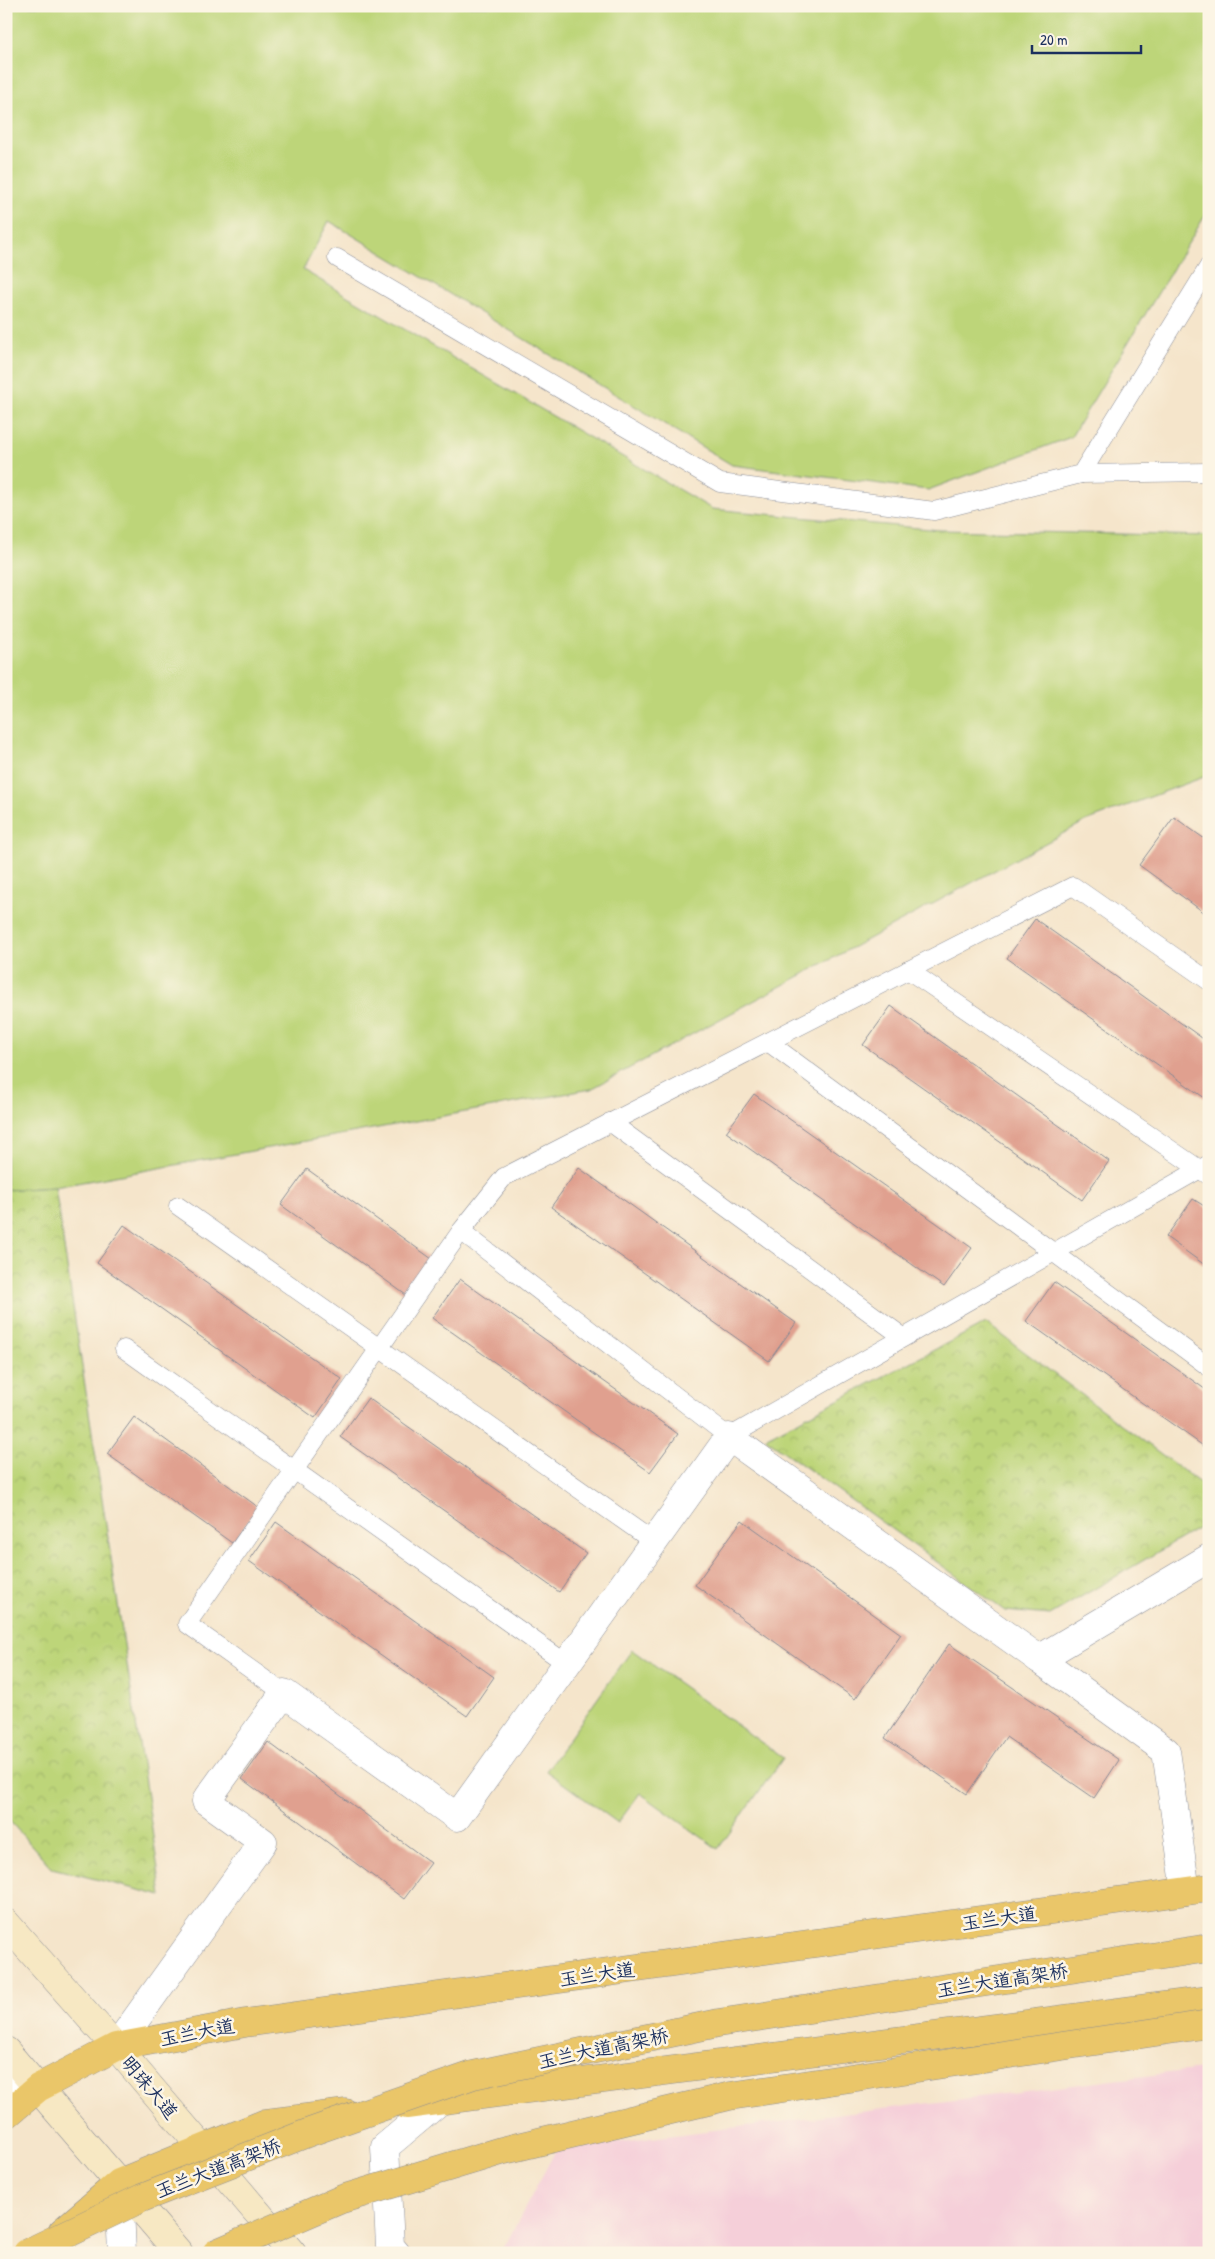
<svg xmlns="http://www.w3.org/2000/svg" width="1215" height="2259" viewBox="0 0 1215 2259" font-family="'Patrick Hand','LXGW WenKai TC',sans-serif">
<style>
.built{fill:#f5cfd9}
.grass{fill:#bdd579;stroke:#6c826c}
.park{fill:url(#park-crowns);stroke:#6c826c}
.building{fill:#e0a08f}
.lines{fill:none;stroke-linecap:round;stroke-linejoin:round}
.service-casing{stroke:#888a94;stroke-width:19}
.minor-casing{stroke:#888a94;stroke-width:29}
.secondary-casing{stroke:#888a94;stroke-width:29}
.primary-casing{stroke:#888a94;stroke-width:29}
.service{stroke:#fff;stroke-width:18}
.minor{stroke:#fff;stroke-width:28}
.secondary{stroke:#f7e8c3;stroke-width:28}
.primary{stroke:#eac669;stroke-width:28}
.primary-bridge-casing{stroke:#888a94;stroke-width:29;stroke-linecap:butt}
.primary-bridge{stroke:#eac669;stroke-width:28}
.labels{text-anchor:middle;stroke-width:5;stroke-linejoin:round;paint-order:stroke}
.street-label{font-size:19px;fill:#1b2f5e;stroke:#fcf5e5}
</style>
<defs>
<pattern id="park-crowns" width="20" height="18" patternUnits="userSpaceOnUse" patternTransform="scale(1.25)"><rect width="20" height="18" fill="#bdd579"/><path d="M2 6a3 3 0 1 1 6 0M12 15a3 3 0 1 1 6 0" fill="none" stroke="#a2b76b"/></pattern>
</defs>
<rect width="100%" height="100%" fill="#fcf5e5"/>
<filter id="ink" filterUnits="userSpaceOnUse"><feTurbulence type="fractalNoise" baseFrequency=".02" numOctaves="2"/><feDisplacementMap in="SourceGraphic" scale="10" xChannelSelector="R" yChannelSelector="G"/><feConvolveMatrix kernelMatrix="1 2 1 2 8 2 1 2 1" color-interpolation-filters="sRGB"/></filter>
<filter id="wash" filterUnits="userSpaceOnUse"><feTurbulence type="fractalNoise" baseFrequency=".0096" numOctaves="4" result="noise"/><feDisplacementMap in="SourceGraphic" scale="20" xChannelSelector="R" yChannelSelector="G"/><feGaussianBlur stdDeviation="1.12" result="paint"/><feColorMatrix in="noise" values="0 0 0 0 0 0 0 0 0 0 0 0 0 0 0 0 0 1.4 0 .05"/><feComposite in="paint" operator="in"/></filter>
<g filter="url(#wash)">
<rect width="100%" height="100%" fill="#f5e5cb"/>
<!-- built -->
<polygon class="built" points="1209,2068 1209,2253 501,2253 556,2150"/>
<!-- grass -->
<g class="grass">
<polygon points="6,6 1209,6 1209,209 1071,437 928,490 732,465 329,221 303,270 712,509 940,530 1209,536 1209,775 1086,821 591,1089 55,1187 6,1190"/>
<polygon points="632,1650 783,1758 718,1849 640,1793 618,1823 546,1771"/>
</g>
<!-- park -->
<g class="park">
<polygon points="55,1187 162,1896 52,1868 6,1817 6,1190"/>
<polygon points="986,1323 1209,1490 1209,1522 1050,1615 1005,1611 765,1438"/>
</g>
<g id="blocks">
<!-- building -->
<g class="building">
<polygon points="1174,817 1209,842 1209,916 1139,865"/>
<polygon points="1035,919 1209,1043 1209,1101 1007,958"/>
<polygon points="891,1006 1109,1161 1082,1200 863,1045"/>
<polygon points="754,1094 972,1248 944,1287 726,1132"/>
<polygon points="579,1168 796,1323 769,1361 551,1207"/>
<polygon points="307,1169 432,1259 406,1295 281,1205"/>
<polygon points="1193,1199 1209,1209 1209,1268 1166,1237"/>
<polygon points="124,1225 342,1379 315,1418 97,1263"/>
<polygon points="460,1279 678,1434 650,1472 432,1318"/>
<polygon points="1054,1282 1209,1392 1209,1450 1026,1321"/>
<polygon points="368,1398 586,1553 559,1592 340,1437"/>
<polygon points="134,1417 258,1507 232,1543 107,1454"/>
<polygon points="742,1520 901,1634 855,1699 695,1585"/>
<polygon points="276,1522 494,1677 467,1716 249,1561"/>
<polygon points="949,1644 1119,1760 1094,1798 1006,1737 967,1794 885,1738"/>
<polygon points="268,1742 431,1863 404,1899 242,1779"/>
</g>
</g>
</g>
<g filter="url(#ink)">
<use href="#blocks" fill-opacity="0" stroke="#888a94" stroke-width="1"/>
<g class="lines">
<!-- service casing -->
<g class="service-casing">
<g id="service">
<polyline points="337,258 720,483 934,511 1081,474 1209,266"/>
<polyline points="1081,474 1209,472"/>
<polyline points="908,970 1208,1175"/>
<polyline points="1209,981 1073,886 504,1177 461,1231 729,1437 1209,1164"/>
<polyline points="768,1042 1209,1367"/>
<polyline points="610,1122 903,1337"/>
<polyline points="178,1206 654,1542"/>
<polyline points="124,1349 567,1664"/>
<polyline points="284,1693 187,1624 461,1231"/>
</g>
</g>
<!-- minor casing -->
<g class="minor-casing">
<g id="minor">
<polyline points="1186,1891 1166,1751 1039,1659 1209,1558"/>
<polyline points="116,2047 263,1842 206,1801 284,1693 457,1817 729,1437 1039,1659"/>
<polyline points="6,2081 38,2088"/>
<polyline points="119,2187 122,2253"/>
<polyline points="396,2253 390,2246 385,2147 441,2100"/>
</g>
</g>
<!-- secondary casing -->
<g class="secondary-casing">
<g id="secondary">
<polyline points="6,1923 116,2047 292,2253"/>
<polyline points="6,2051 179,2253"/>
</g>
</g>
<!-- primary casing -->
<g class="primary-casing">
<g id="primary">
<polyline points="406,2105 1209,2000"/>
<polyline points="6,2115 38,2088 116,2047 245,2023 1209,1888"/>
<polyline points="62,2232 119,2183 266,2123 346,2113"/>
</g>
</g>
<!-- service -->
<use href="#service" class="service"/>
<!-- minor -->
<use href="#minor" class="minor"/>
<!-- secondary -->
<use href="#secondary" class="secondary"/>
<!-- primary -->
<use href="#primary" class="primary"/>
<!-- primary-bridge casing -->
<g class="primary-bridge-casing">
<g id="primary-bridge">
<polyline points="27,2253 142,2198 310,2132 473,2075 718,2023 1209,1948"/>
<polyline points="216,2253 342,2199 501,2151 730,2096 1209,2024"/>
</g>
</g>
<!-- primary-bridge -->
<use href="#primary-bridge" class="primary-bridge"/>
</g>
</g>
<g class="labels">
<!-- street labels -->
<g class="street-label">
<text transform="translate(999 1918) rotate(-8)" y="7">玉兰大道</text>
<text transform="translate(597 1974) rotate(-8)" y="7">玉兰大道</text>
<text transform="translate(1002 1980) rotate(-9)" y="7">玉兰大道高架桥</text>
<text transform="translate(197 2032) rotate(-11)" y="7">玉兰大道</text>
<text transform="translate(603 2048) rotate(-12)" y="7">玉兰大道高架桥</text>
<text transform="translate(150 2087) rotate(50)" y="7">明珠大道</text>
<text transform="translate(218 2168) rotate(-21)" y="7">玉兰大道高架桥</text>
</g>
</g>
<!-- margin -->
<rect width="1215" height="2259" fill="none" stroke="#fcf5e5" stroke-width="25"/>
<!-- scale -->
<path d="M1032 45v8h109v-8" fill="none" stroke="#1b2f5e" stroke-width="2.5"/>
<text x="1040" y="45" font-size="15" fill="#1b2f5e" stroke="#fcf5e5" stroke-width="4" paint-order="stroke">20 m</text>
</svg>
